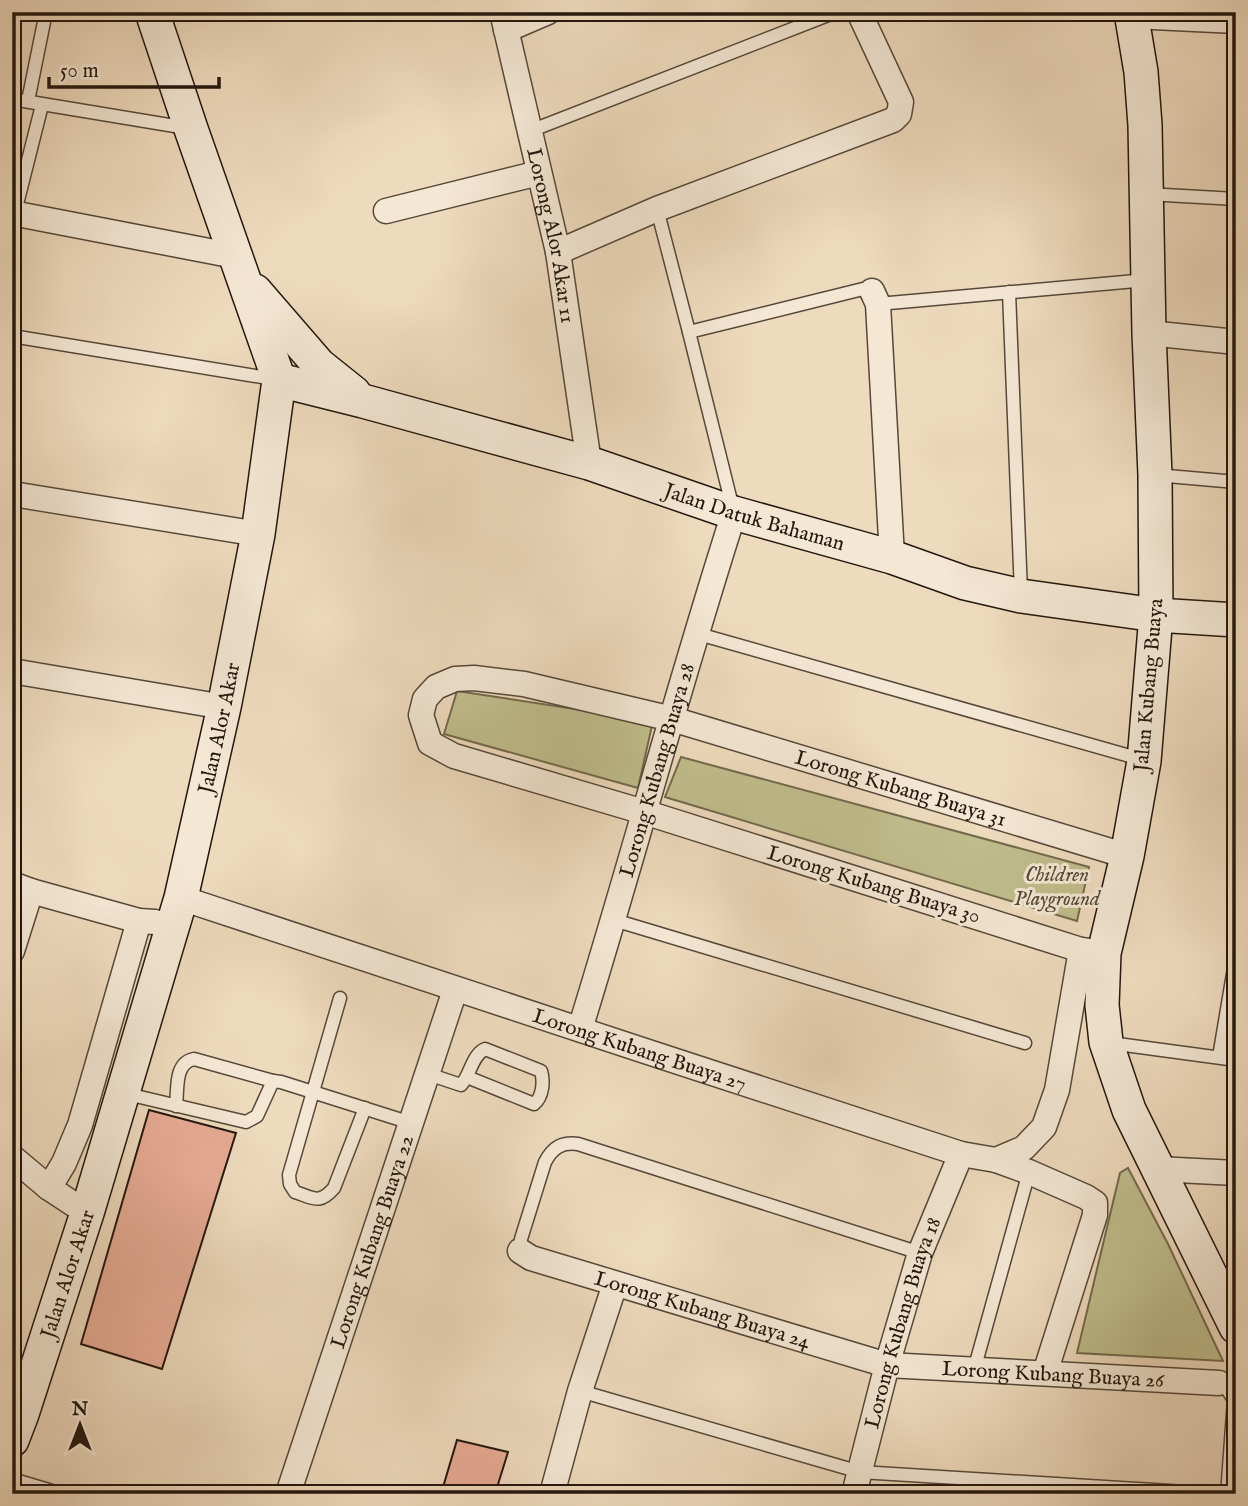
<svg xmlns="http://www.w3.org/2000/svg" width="1248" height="1506" viewBox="0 0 1248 1506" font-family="'IM FELL English',serif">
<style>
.green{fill:#c0bd8c;stroke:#726a4d;stroke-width:2}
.building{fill:#e7ab94;stroke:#24170e;stroke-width:2}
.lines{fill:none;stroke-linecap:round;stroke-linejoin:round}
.lane-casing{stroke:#56483a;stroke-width:15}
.street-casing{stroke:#56483a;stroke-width:27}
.secondary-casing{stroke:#24170e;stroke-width:36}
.lane{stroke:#f4e7d4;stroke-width:12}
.street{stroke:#f4e7d4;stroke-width:24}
.secondary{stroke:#f4e7d4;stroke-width:33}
.labels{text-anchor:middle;stroke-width:6;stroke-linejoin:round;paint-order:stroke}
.street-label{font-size:21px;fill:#24170e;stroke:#f4e7d4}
.park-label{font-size:21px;font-style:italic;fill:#534934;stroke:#f4e7d4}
</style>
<rect width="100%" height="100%" fill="#eedabd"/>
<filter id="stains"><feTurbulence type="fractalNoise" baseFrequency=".00286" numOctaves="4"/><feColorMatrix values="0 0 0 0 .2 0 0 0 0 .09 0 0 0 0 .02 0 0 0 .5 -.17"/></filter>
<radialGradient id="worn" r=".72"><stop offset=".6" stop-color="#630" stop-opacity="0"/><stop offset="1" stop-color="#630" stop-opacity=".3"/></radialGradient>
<!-- green -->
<g class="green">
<polygon points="457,691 653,721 638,788 444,734"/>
<polygon points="681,757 1089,867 1077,921 665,797"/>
<polygon points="1128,1168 1168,1244 1223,1361 1077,1353 1120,1173"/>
</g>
<!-- building -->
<g class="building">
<polygon points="149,1110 236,1133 162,1369 81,1344"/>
<polygon points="457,1440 508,1452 495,1494 441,1494"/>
</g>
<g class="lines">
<!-- lane casing -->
<g class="lane-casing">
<g id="lane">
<polyline points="12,99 187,128"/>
<polyline points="28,101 46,12"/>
<polyline points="530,131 836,12"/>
<polyline points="1147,194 1236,199"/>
<polyline points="657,209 689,332 733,509"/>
<polyline points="14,216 42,105"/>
<polyline points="1009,292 1021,593"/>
<polyline points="878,304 1147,280"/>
<polyline points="689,332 863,289 872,291"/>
<polyline points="12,336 274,379"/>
<polyline points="1156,475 1236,482"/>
<polyline points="695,633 1144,760"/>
<polyline points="614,920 1025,1043"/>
<path d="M340,998l-51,177 1,9 5,8c19,6 24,13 39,-4l31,-80"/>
<polyline points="1110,1043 1236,1060"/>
<polyline points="1219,1057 1236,956"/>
<path d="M428,1074l33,11c9,-9 11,-30 24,-36l56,22c3,10 2,26 -7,33l-67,-27"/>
<polyline points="123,1093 246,1122 257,1116 273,1081 281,1082 411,1123"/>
<path d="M176,1106c2,-17 -2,-43 18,-47l79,22"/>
<path d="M520,1251l1,-12 24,-77c8,-15 17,-20 33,-18l342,109"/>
<polyline points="974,1370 1029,1172"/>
<polyline points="1219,1383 1227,1389 1234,1400 1227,1494"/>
<polyline points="580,1391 860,1472 1219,1494"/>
<polyline points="12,1479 62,1494"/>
</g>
</g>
<!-- street casing -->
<g class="street-casing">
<g id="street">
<path id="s1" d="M502,12l56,240 31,211"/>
<polyline points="1132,16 1236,21"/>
<polyline points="506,30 548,12"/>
<polyline points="386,211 539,173"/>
<polyline points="12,213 235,256"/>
<polyline points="558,252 657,209 893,120 899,114 901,102 859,12"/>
<polyline points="872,291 878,304 892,557"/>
<polyline points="1149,333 1236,342"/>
<polyline points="19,495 258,534"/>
<polyline points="12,671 224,707"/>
<polyline points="12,884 31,891 139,921 155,922"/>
<path id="s2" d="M181,898c259,87 520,171 780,256l35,6 33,12 57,25 9,6v12l-50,158"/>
<polyline points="12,951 31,891"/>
<path id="s3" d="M1104,953l-23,-3 -437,-138 -190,-56 -24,-13 -9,-28 4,-16 11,-12 19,-8 19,-1 50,6 148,35 455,137"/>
<path id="s4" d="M580,1029c53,-171 99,-345 154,-516"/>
<polyline points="12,1157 49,1188 87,1213"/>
<polyline points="996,1160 1024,1148 1044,1127 1057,1090 1081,950"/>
<polyline points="1157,1169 1236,1173"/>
<polyline points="49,1188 64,1163 80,1125 139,921"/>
<path id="s5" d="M520,1251l11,7 356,107 332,18"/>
<path id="s6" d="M288,1494l167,-504"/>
<polyline points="552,1494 580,1391 615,1284"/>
<path id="s7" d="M854,1494l33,-129 33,-112 41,-99"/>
</g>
</g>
<!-- secondary casing -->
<g class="secondary-casing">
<g id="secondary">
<polyline points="1131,12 1141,72 1145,125 1149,333 1155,475 1156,615 1144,761 1127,856 1104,953 1102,1005 1106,1042 1129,1110 1236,1327"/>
<polyline points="255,291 319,365 354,393"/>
<path id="s8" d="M279,380l84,21 226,62 145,50 158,44 73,26 56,13 135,19 80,5"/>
<path id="s9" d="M12,1440l10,-26 65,-201 94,-315 43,-191 34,-173 21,-154 -88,-251 -39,-117"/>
</g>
</g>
<!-- lane -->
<use href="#lane" class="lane"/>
<!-- street -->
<use href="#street" class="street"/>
<!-- secondary -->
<use href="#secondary" class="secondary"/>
</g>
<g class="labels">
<!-- street labels -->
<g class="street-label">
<text dy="7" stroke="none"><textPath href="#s1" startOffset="229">Lorong Alor Akar 11</textPath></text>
<text dy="7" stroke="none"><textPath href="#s8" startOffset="495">Jalan Datuk Bahaman</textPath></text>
<text transform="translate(1148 685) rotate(-85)" y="7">Jalan Kubang Buaya</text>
<text dy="7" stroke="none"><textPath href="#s9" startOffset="742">Jalan Alor Akar</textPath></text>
<text dy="7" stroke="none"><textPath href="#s4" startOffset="270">Lorong Kubang Buaya 28</textPath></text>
<text dy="7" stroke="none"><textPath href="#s3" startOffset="1250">Lorong Kubang Buaya 31</textPath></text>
<text transform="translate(874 884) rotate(17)" y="7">Lorong Kubang Buaya 30</text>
<text dy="7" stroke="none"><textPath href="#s2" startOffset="483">Lorong Kubang Buaya 27</textPath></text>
<text dy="7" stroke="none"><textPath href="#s6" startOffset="266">Lorong Kubang Buaya 22</textPath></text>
<text dy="7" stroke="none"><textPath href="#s9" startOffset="175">Jalan Alor Akar</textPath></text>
<text dy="7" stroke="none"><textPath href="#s5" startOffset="192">Lorong Kubang Buaya 24</textPath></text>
<text dy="7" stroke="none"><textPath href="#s7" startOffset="178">Lorong Kubang Buaya 18</textPath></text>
<text dy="7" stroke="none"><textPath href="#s5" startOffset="551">Lorong Kubang Buaya 26</textPath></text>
</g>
<!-- park labels -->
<g class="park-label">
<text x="1057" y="881">Children<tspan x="1057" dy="24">Playground</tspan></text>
</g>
</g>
<!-- margin -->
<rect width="1248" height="1506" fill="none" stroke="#eedabd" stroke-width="42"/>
<rect x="14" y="14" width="1220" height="1478" fill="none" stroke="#24170e" stroke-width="3.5"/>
<rect x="21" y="21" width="1206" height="1464" fill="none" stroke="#24170e" stroke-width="2"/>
<!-- north arrow -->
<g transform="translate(80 1425)" stroke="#f4e7d4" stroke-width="5" paint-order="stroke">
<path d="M0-5L12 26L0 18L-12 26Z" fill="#24170e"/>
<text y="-10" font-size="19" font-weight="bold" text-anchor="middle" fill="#24170e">N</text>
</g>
<!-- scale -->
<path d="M49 77v10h170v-10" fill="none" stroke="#24170e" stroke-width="3.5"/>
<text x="60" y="77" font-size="21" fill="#24170e" stroke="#f4e7d4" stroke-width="5" paint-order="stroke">50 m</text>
<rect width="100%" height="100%" filter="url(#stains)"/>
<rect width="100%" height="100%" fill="url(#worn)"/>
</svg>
